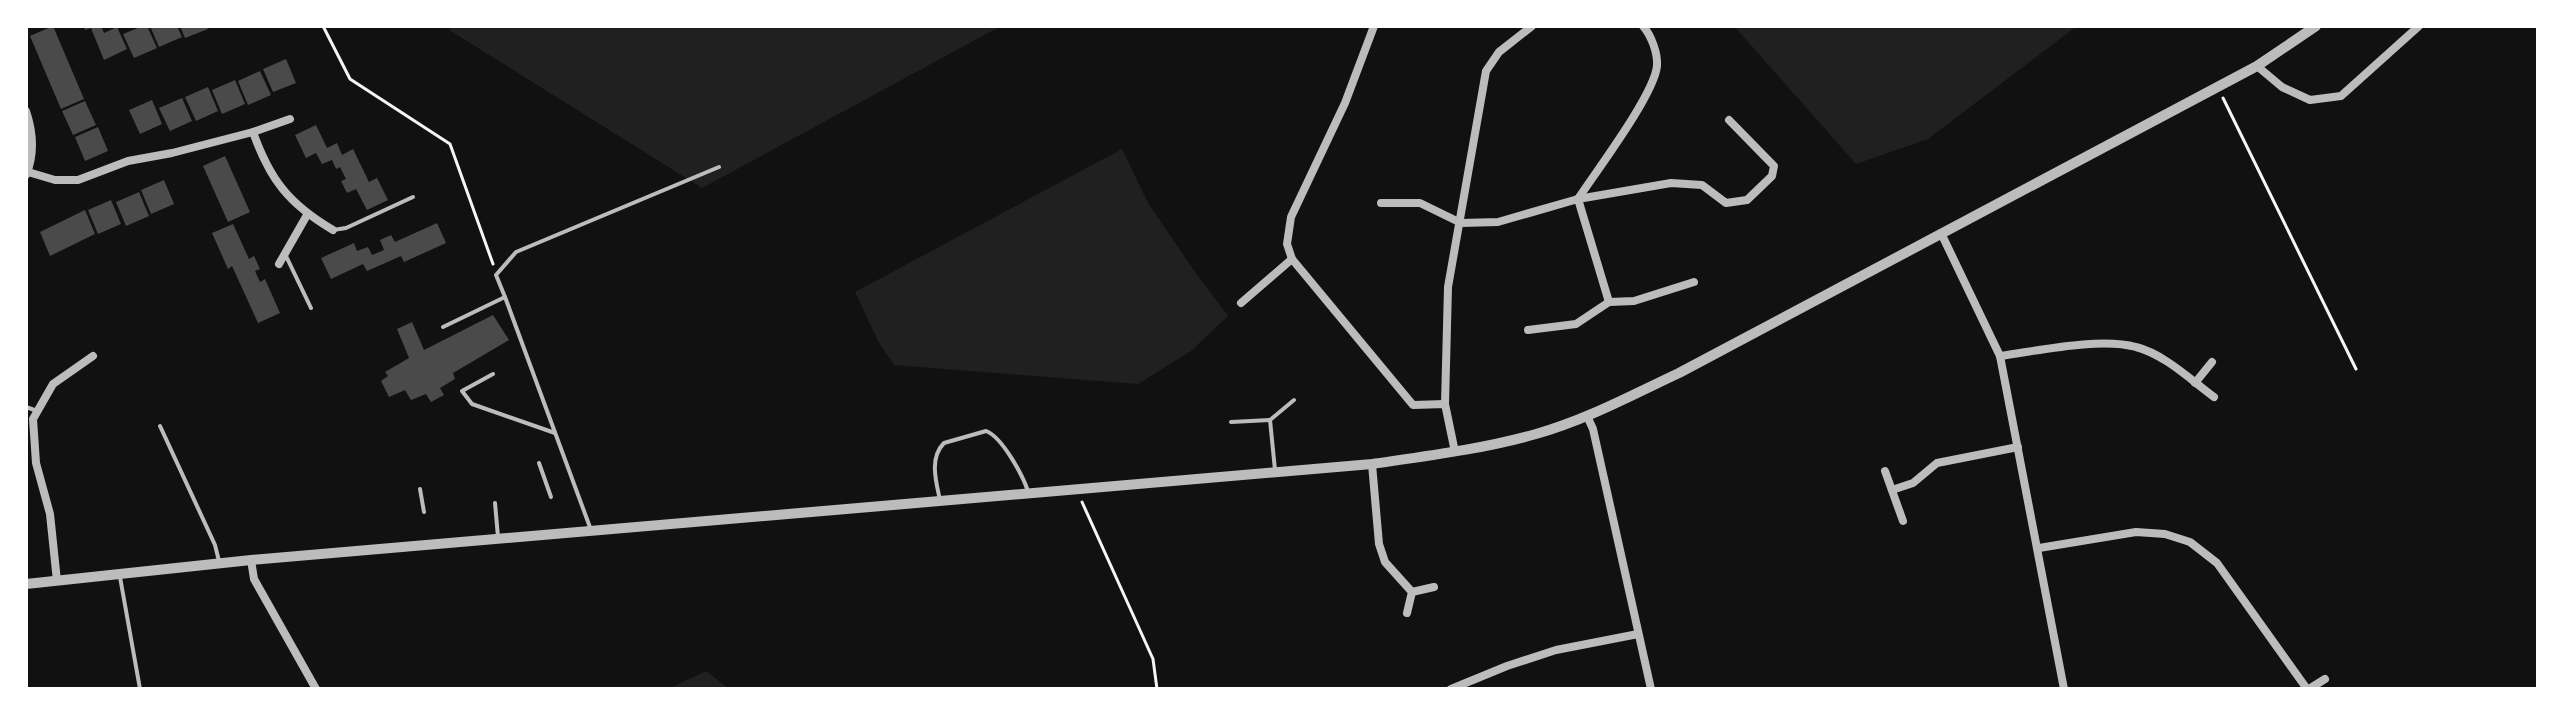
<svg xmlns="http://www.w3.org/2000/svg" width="2564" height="715" viewBox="0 0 2564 715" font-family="'Playfair Display',serif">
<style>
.green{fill:#202020}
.building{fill:#4a4a4a}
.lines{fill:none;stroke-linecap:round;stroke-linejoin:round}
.path{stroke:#f5f5f5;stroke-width:3}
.service{stroke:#bcbcbc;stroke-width:4}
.minor{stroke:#bcbcbc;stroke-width:8}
.tertiary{stroke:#bcbcbc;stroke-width:10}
</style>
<rect width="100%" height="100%" fill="#111"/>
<!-- green -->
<g class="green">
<polygon points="449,26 1001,26 702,188 451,31"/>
<polygon points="1734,26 2077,26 1928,139 1856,164"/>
<polygon points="1122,149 1148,203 1195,272 1228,316 1191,351 1138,384 894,365 878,341 855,292"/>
<polygon points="706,671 729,689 668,689"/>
</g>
<!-- building -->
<g class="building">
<polygon points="53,26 84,99 61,109 30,36"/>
<polygon points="84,26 101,26 104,33 117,27 127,49 104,60 91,28 85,30"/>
<polygon points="143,26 147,26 157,48 134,58 123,34"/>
<polygon points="150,26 177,26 182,37 159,47"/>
<polygon points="180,26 207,26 208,29 185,38"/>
<polygon points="286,59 296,83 273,92 263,69"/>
<polygon points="260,71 271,95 248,105 238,81"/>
<polygon points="235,80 245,104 222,114 212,90"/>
<polygon points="208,87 218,111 196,121 185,97"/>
<polygon points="182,98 192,121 170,131 159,108"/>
<polygon points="152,100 162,124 140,134 129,110"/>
<polygon points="85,101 96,125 73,135 62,111"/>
<polygon points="316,125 327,148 337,143 342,155 353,149 369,182 377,178 388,200 367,210 356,189 347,193 341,181 346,179 340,167 336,169 332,160 322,164 316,153 306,158 295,135"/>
<polygon points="98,127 108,151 85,161 75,137"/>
<polygon points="225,156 250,212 228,222 203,166"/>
<polygon points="164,180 174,204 151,214 141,190"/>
<polygon points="139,192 149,216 126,226 116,202"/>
<polygon points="111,200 121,224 98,234 88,210"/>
<polygon points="85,210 95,234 50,256 40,232"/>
<polygon points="437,223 446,243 404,262 401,256 367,271 363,264 331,279 321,258 354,243 357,251 368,247 372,255 384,250 380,240 391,235 395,242"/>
<polygon points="233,224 249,259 254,256 260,269 255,271 260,282 265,279 280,313 258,323 232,266 228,269 212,233"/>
<polygon points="493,315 509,340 453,373 455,379 440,388 444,395 431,402 426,394 411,400 405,390 389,397 381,381 388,376 385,372 409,358 397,329 412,322 424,350"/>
</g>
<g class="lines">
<!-- path -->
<g class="path">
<polyline points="323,26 350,79 450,144 493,264"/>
<polyline points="2223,98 2356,369"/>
<polyline points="1082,502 1153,659 1157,689"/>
</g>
<!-- service -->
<g class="service">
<polyline points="333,230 346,228 413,197"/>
<polyline points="285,254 311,308"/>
<polyline points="505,297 496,275 516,252 719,167"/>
<polyline points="443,327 505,297 591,530"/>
<polyline points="493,374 462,391 472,404 555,433"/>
<polyline points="26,407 37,411"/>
<polyline points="1231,422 1270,420"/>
<polyline points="160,426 215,545 219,561"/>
<polyline points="539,463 551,497"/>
<polyline points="1275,470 1270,420 1294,400"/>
<polyline points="420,489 424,512"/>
<path d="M940,500c-4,-18 -11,-42 4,-57l42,-12c16,6 36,43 42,60"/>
<polyline points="495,503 498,537"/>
<polyline points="120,577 140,689"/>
</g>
<!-- minor -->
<g class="minor">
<polyline points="1374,26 1345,103 1291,217 1287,244 1292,259 1413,405 1445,404 1455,452"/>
<polyline points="2257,66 2282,87 2310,100 2341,96 2419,26"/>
<path d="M26,111c7,21 9,43 0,64"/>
<path d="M253,132c17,48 36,72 80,98"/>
<polyline points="28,172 55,180 78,180 128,161 172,153 253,132 290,119"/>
<path d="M1578,199c19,-29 76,-104 79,-133 1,-13 -6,-31 -14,-40"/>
<polyline points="1578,199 1609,302"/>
<polyline points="1381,203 1420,203 1461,223 1498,222 1578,199 1671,183 1702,185 1726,203 1747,200 1772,176 1774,166 1729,120"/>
<polyline points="1941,233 2000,356 2064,689"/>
<polyline points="279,264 307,215"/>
<polyline points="1241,303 1292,259"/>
<polyline points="1528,330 1576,324 1609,302 1634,301 1694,282"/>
<path d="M2000,356c37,-5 100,-19 136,-9 28,7 55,33 78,50"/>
<polyline points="2195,383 2212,362"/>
<polyline points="1445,404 1448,287 1486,71 1499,52 1532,26"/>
<polyline points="1587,416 1593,429 1651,689"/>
<polyline points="1372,464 1379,544 1385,562 1412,592 1407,613"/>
<polyline points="1885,471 1903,521"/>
<polyline points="1892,490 1913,483 1937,463 2018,447"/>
<polyline points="2039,548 2136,532 2165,534 2190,542 2217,563 2307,689"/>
<polyline points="251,560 254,579 316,689"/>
<polyline points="57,581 50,514 36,463 33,419 53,384 93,356"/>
<polyline points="1412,592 1434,587"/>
<polyline points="1451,689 1507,666 1556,650 1638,634"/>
<polyline points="2309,689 2325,679"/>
</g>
<!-- tertiary -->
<path class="tertiary" d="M26,584l225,-24 1121,-96c55,-8 111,-15 164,-30 50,-14 96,-39 143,-61l578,-307 59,-40"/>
</g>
<!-- border -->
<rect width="2564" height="715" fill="none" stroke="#ffffff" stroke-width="56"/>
</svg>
